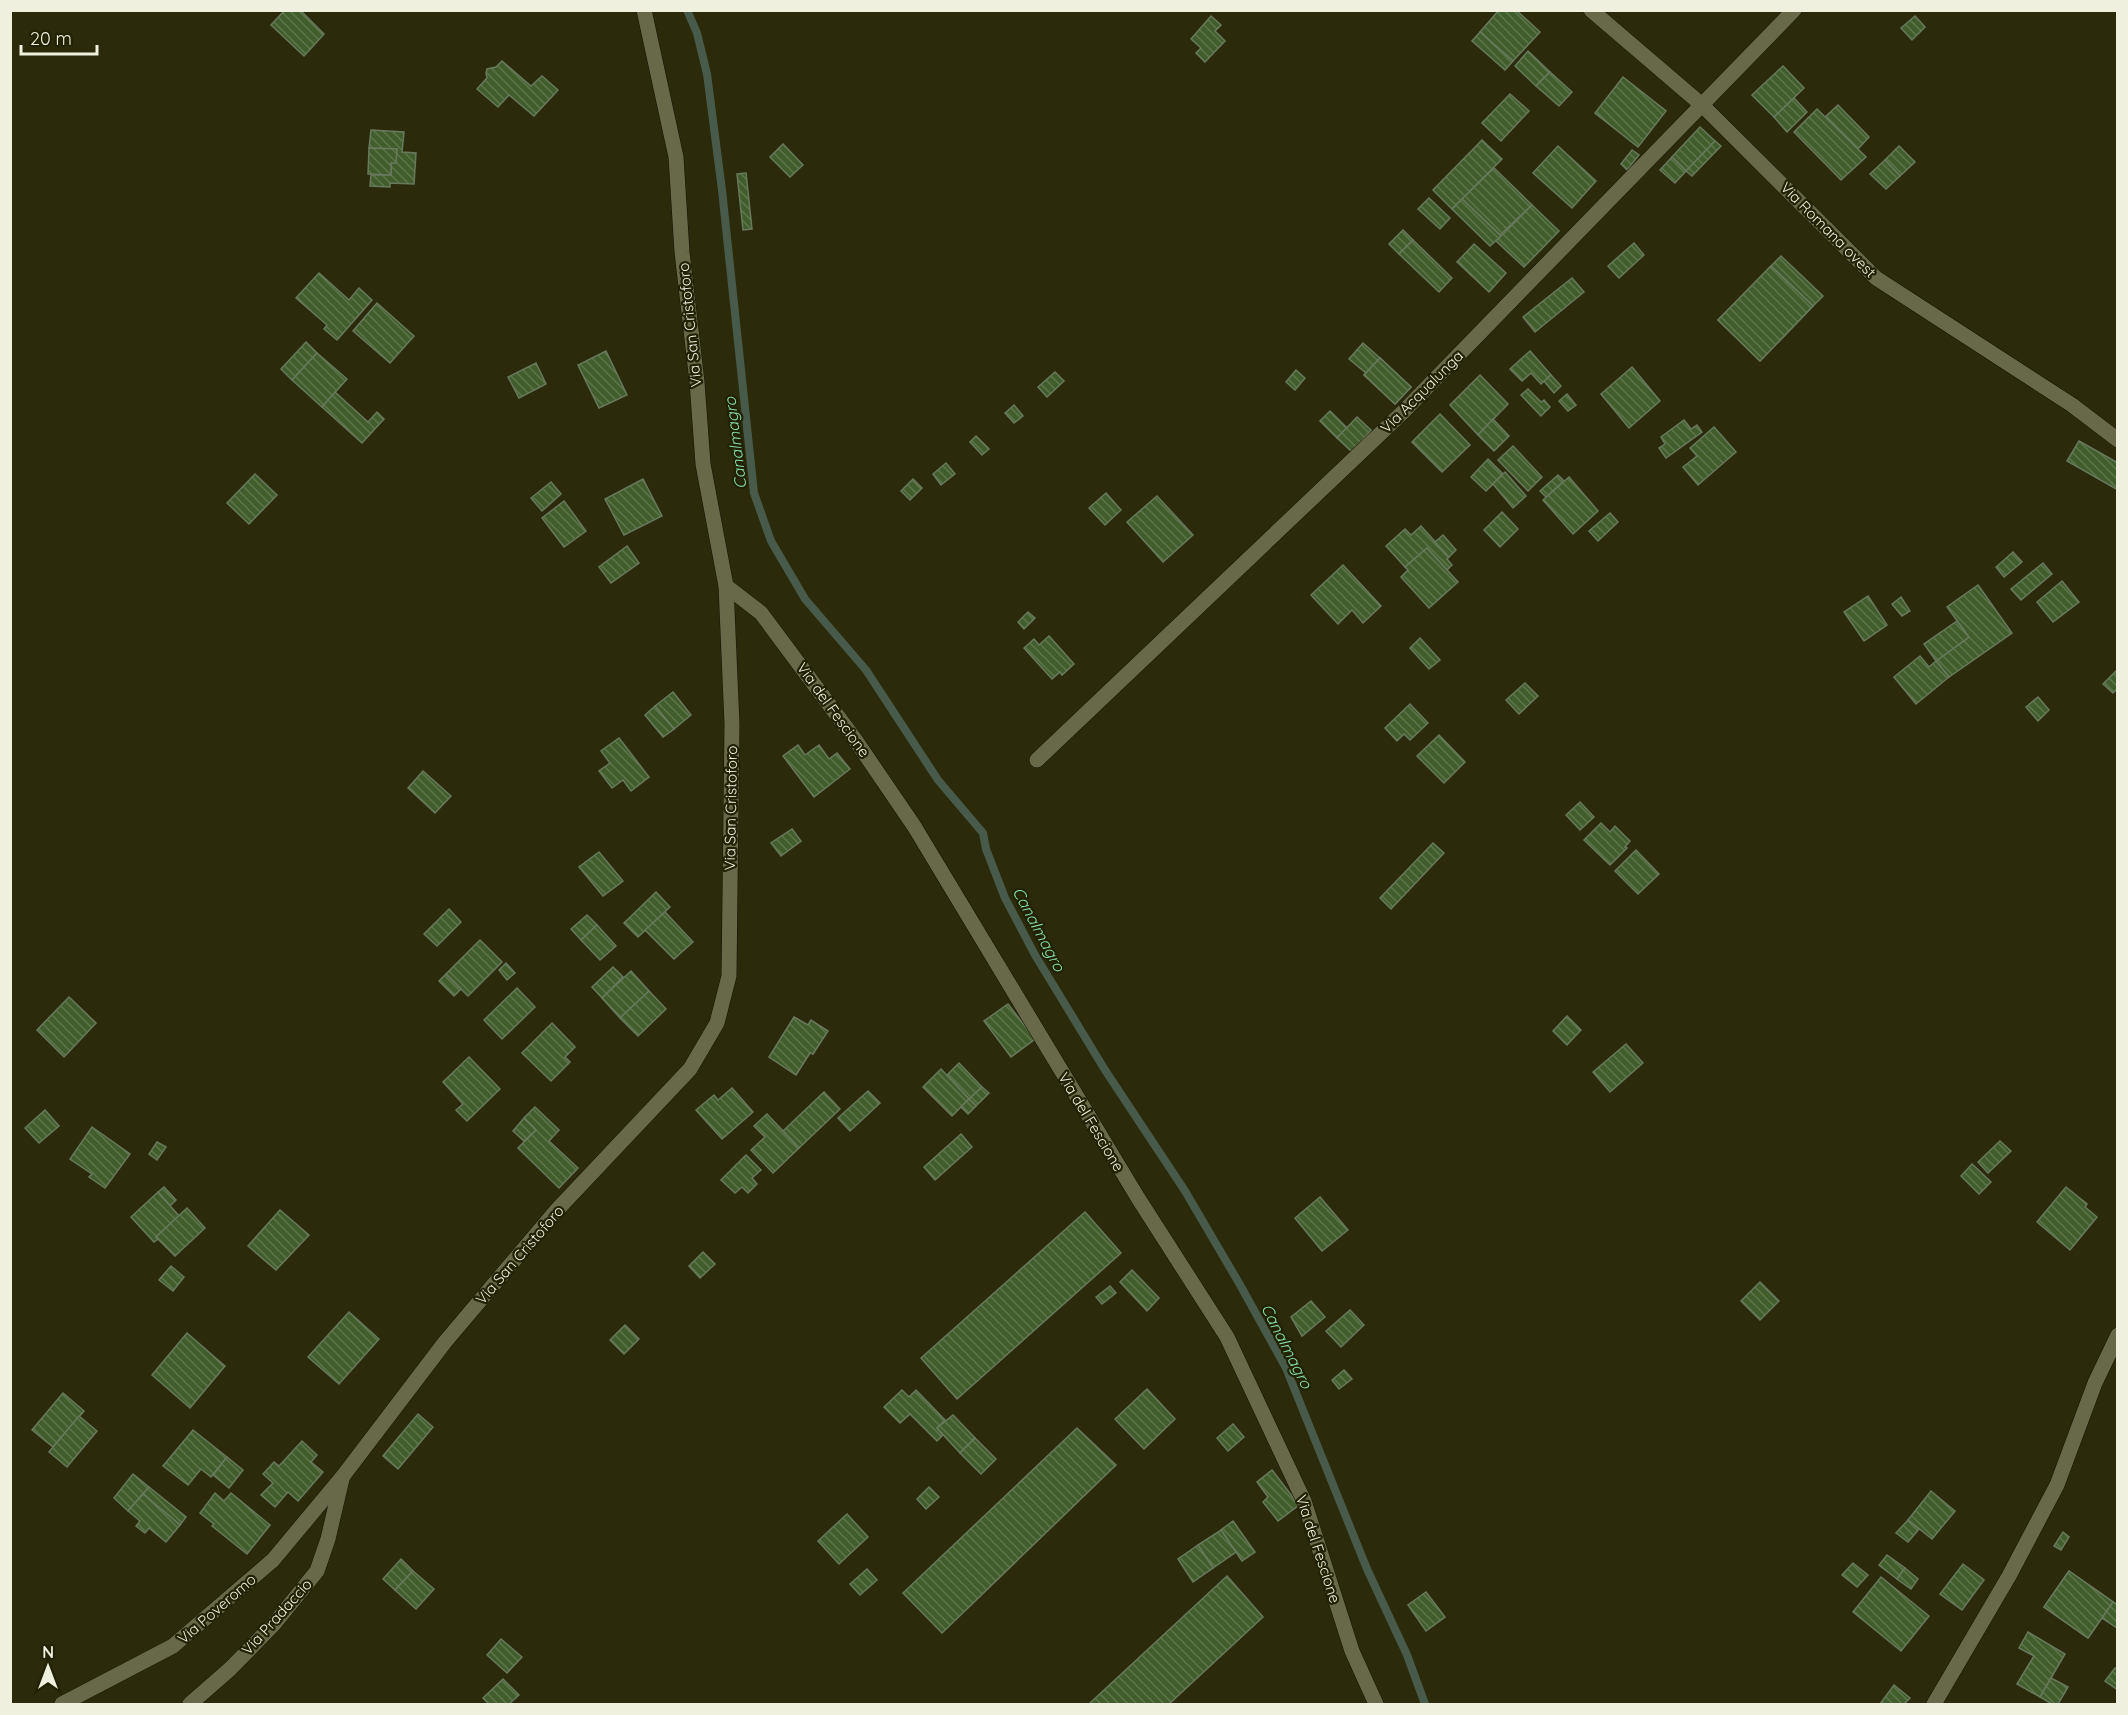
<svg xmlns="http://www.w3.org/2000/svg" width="2128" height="1715" viewBox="0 0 2128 1715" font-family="Quicksand,sans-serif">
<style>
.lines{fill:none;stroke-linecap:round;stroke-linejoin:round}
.stream{stroke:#485b4a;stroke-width:8}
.building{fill:url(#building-back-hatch);stroke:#68795d;stroke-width:1.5}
.street-casing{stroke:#141300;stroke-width:16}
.street{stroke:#686948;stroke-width:15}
.labels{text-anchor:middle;stroke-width:4.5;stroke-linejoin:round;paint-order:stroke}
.street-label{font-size:15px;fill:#eff0de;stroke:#212103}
.water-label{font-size:16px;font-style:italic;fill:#8ae2af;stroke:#212103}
</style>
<defs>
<pattern id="building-back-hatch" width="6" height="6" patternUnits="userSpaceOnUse" patternTransform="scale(1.5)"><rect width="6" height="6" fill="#415d2c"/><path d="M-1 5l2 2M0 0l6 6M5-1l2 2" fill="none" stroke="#5d754a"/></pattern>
</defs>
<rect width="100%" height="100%" fill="#2b2b0c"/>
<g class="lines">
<!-- stream -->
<polyline class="stream" points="687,10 697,33 707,74 722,190 754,493 771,541 805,599 866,670 938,780 983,833 986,849 1005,898 1035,955 1105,1070 1185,1191 1239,1283 1286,1368 1367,1569 1407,1655 1425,1704"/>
</g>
<!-- building -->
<g class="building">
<polygon points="285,10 300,10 324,34 304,56 271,25"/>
<polygon points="1499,10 1516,10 1540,32 1513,61 1480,32"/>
<polygon points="1211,16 1221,25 1215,31 1225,41 1205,62 1196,53 1201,48 1191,39"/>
<polygon points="1915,16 1925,27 1912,40 1901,28"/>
<polygon points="1480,32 1513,61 1505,70 1472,41"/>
<polygon points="1528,51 1550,72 1536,86 1515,66"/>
<polygon points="502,61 531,86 542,76 558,90 534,116 509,95 498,107 477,89 487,78 486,73 487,69 496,67"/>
<polygon points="1783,66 1804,88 1774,117 1752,95"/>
<polygon points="1550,72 1572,92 1559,106 1536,86"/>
<polygon points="1623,77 1666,111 1638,147 1595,113"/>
<polygon points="1510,94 1529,111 1501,141 1482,123"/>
<polygon points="1794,98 1807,112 1787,132 1774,117"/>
<polygon points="1838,105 1869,137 1858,149 1825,117"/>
<polygon points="1817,109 1866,157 1841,180 1794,132"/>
<polygon points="1700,127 1715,141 1686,171 1672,157"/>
<polygon points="371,130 404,132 402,152 416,153 414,184 390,183 390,187 370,186 371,175 391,175 391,163 396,163 397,149 369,148"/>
<polygon points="1482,140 1502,159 1452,209 1433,190"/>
<polygon points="1715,141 1721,146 1692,176 1686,171"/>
<polygon points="783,144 803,165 790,177 770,157"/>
<polygon points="1558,146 1596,181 1572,208 1533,173"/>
<polygon points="1899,146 1915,162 1900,176 1885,160"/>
<polygon points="369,148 397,149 396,163 391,163 391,175 368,174"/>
<polygon points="1632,150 1639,155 1627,170 1621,164"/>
<polygon points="1672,157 1686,171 1675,183 1660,170"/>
<polygon points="1885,160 1900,176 1886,189 1870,174"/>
<polygon points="1494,168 1532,205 1500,235 1462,199"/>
<polygon points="746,173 752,229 743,230 737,174"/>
<polygon points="1429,198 1450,218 1440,229 1418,209"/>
<polygon points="1462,199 1501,236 1490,246 1452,209"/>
<polygon points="1532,205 1559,231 1524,267 1496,241"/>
<polygon points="1403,230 1413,240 1399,254 1389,244"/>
<polygon points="1413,240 1452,278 1439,292 1399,254"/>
<polygon points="1634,243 1644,255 1619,278 1608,266"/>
<polygon points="1474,244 1506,273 1489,292 1457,262"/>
<polygon points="1781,256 1823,296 1813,306 1771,266"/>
<polygon points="1771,266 1813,306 1760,361 1718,320"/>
<polygon points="1771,266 1813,306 1760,361 1718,320"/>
<polygon points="319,273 349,300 359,288 372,300 337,340 324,329 327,325 296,298"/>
<polygon points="1572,278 1584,292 1535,332 1523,317"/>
<polygon points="377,303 414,336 390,363 353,331"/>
<polygon points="306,342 317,353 292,380 281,369"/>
<polygon points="1363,343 1380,358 1366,373 1349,359"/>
<polygon points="606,351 627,395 599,408 578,365"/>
<polygon points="1530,351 1551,375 1541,384 1531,373 1522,381 1510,369"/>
<polygon points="317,353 347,379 322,407 292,380"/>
<polygon points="1380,358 1411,387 1395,404 1364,375"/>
<polygon points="1380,358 1411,387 1395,404 1364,375"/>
<polygon points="536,363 546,384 519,398 508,377"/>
<polygon points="1632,367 1660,401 1629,428 1601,394"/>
<polygon points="1296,370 1305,378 1295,390 1286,382"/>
<polygon points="1055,372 1064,381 1047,397 1038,387"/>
<polygon points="1480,375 1508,404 1478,435 1450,405"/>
<polygon points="1551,375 1561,386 1554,393 1544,381"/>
<polygon points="1528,389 1541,402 1544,400 1550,407 1541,416 1521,395"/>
<polygon points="335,392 368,422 377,412 384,419 362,443 322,407"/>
<polygon points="1567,394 1576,405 1568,411 1559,401"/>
<polygon points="1014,405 1023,416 1014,423 1005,413"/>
<polygon points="1330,411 1347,428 1337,438 1320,421"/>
<polygon points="1440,414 1470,445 1442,472 1412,442"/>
<polygon points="1357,417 1371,430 1352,452 1337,438"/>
<polygon points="1493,419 1509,436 1494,451 1478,435"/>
<polygon points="1684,420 1691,429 1697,425 1702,432 1666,458 1659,448 1665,444 1661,437"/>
<polygon points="1714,427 1736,452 1698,485 1683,467 1697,456 1690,448"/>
<polygon points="976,436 989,449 982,455 970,442"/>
<polygon points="2079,441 2118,463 2118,490 2067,461"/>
<polygon points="1513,446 1542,477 1528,491 1498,460"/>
<polygon points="1488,459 1503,474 1486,491 1471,477"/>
<polygon points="946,463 955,474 941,485 933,474"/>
<polygon points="1505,472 1526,496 1513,508 1493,484"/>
<polygon points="255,474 277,495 249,524 227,503"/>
<polygon points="1558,475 1564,481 1546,497 1540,491"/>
<polygon points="1569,477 1598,511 1573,534 1543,500"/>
<polygon points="643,479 662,516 624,535 605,499"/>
<polygon points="913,479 922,488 910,500 901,491"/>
<polygon points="551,482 561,494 542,511 531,498"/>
<polygon points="1106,493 1121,510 1105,525 1089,508"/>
<polygon points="1157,496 1193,535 1163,562 1127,522"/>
<polygon points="564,501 586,531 564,547 542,518"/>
<polygon points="1502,512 1518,529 1500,547 1484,530"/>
<polygon points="1610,513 1618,522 1598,541 1589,531"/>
<polygon points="1421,526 1449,557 1447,559 1452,565 1447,570 1427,548 1405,567 1386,546 1405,529 1411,535"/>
<polygon points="1443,535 1456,550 1449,557 1435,542"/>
<polygon points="627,546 639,563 611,583 599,567"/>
<polygon points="1427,548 1458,582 1429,608 1401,577 1408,570 1405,567"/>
<polygon points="2013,552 2022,562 2004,577 1996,567"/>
<polygon points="2043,563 2052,574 2021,600 2011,589"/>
<polygon points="1343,565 1381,606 1363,623 1352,610 1338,624 1311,595"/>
<polygon points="2062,581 2079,602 2053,622 2037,602"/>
<polygon points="1978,585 2012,633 1949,677 1936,661 1969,637 1947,607"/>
<polygon points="1868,596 1887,625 1864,641 1844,612"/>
<polygon points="1901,597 1910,611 1902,616 1892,604"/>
<polygon points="1028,612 1035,618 1024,629 1018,622"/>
<polygon points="1957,621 1969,637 1936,661 1924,644"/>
<polygon points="1049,636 1074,664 1062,675 1060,672 1052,679 1024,648 1034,639 1039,645"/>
<polygon points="1420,638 1440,660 1429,669 1410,648"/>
<polygon points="1920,656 1929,667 1936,661 1949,677 1916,704 1894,677"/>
<polygon points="2118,669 2118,688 2113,693 2103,684"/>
<polygon points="1525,683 1538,696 1519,714 1506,700"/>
<polygon points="673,692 691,715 674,729 655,706"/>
<polygon points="2038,697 2049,710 2038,721 2026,707"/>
<polygon points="1410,704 1428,723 1410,740 1404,734 1397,741 1385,728"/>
<polygon points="655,706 674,729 663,737 645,715"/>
<polygon points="1439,735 1465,762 1444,783 1417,756"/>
<polygon points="619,738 649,777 631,791 623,780 612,788 599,771 610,763 601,751"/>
<polygon points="798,745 805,755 819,745 829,759 837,753 850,769 814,797 783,756"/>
<polygon points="423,771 451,796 435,813 408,788"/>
<polygon points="1580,802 1594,817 1580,830 1566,815"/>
<polygon points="1601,823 1610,832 1615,826 1630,841 1625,847 1627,848 1610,865 1584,840"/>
<polygon points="792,829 801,841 781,856 771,843"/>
<polygon points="1433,843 1444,853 1391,909 1380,898"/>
<polygon points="1636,850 1659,874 1638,894 1615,871"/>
<polygon points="599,852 623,881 603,896 579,867"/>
<polygon points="656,892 670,907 638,937 624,923"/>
<polygon points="449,909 461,922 437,946 424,934"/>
<polygon points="665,912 693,942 674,959 645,930"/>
<polygon points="587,915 597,925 581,940 571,929"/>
<polygon points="597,925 616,946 600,960 581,940"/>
<polygon points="480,940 502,962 468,996 446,974"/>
<polygon points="506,963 515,973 507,980 499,970"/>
<polygon points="613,967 623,977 602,998 592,987"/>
<polygon points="631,971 649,991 620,1018 602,998"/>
<polygon points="446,974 461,989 454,996 439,981"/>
<polygon points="517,988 535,1007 502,1039 484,1020"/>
<polygon points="649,991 666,1009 638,1036 620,1018"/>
<polygon points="69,997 96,1023 64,1057 37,1030"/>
<polygon points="1008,1004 1035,1039 1011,1057 984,1021"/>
<polygon points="1567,1016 1581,1030 1567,1045 1553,1031"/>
<polygon points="794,1017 808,1025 811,1020 828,1031 813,1054 810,1053 796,1075 769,1057"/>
<polygon points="552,1023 575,1047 565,1057 570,1062 551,1081 522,1053"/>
<polygon points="1626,1044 1643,1063 1610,1092 1593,1072"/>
<polygon points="469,1057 500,1089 467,1121 456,1110 463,1104 443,1082"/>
<polygon points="959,1063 982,1087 969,1099 947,1075"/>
<polygon points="941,1069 969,1099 952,1116 923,1087"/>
<polygon points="982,1087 989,1093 976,1106 969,1099"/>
<polygon points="732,1088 753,1112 722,1139 696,1110 714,1095 718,1100"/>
<polygon points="868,1091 880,1103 850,1131 838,1118"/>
<polygon points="824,1092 840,1109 799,1148 783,1131"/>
<polygon points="969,1099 976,1106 968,1114 961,1107"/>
<polygon points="535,1107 559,1130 549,1141 578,1168 559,1188 518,1148 536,1130 524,1118"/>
<polygon points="45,1110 59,1126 39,1143 25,1128"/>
<polygon points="767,1114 799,1148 773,1173 751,1150 765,1137 754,1126"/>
<polygon points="524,1118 536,1130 524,1141 513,1131"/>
<polygon points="92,1127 130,1154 105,1188 89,1177 92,1174 70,1159"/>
<polygon points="961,1134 972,1147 935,1180 924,1167"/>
<polygon points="2000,1141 2011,1151 1988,1173 1978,1162"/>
<polygon points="157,1142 166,1147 157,1160 149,1154"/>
<polygon points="746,1155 761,1170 752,1178 757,1184 748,1193 742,1187 735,1193 721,1180"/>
<polygon points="1972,1164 1991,1182 1979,1194 1961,1176"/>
<polygon points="164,1187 176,1200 170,1206 158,1192"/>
<polygon points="2066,1187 2087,1204 2085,1207 2097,1217 2070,1250 2037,1222"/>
<polygon points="158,1192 179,1216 156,1237 158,1239 154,1242 131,1217"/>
<polygon points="1320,1197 1348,1230 1322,1251 1295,1218"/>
<polygon points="187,1208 205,1228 175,1256 156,1237"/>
<polygon points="280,1210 309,1235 276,1270 248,1246"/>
<polygon points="1085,1212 1121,1253 957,1399 921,1358"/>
<polygon points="703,1252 715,1264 700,1278 689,1266"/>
<polygon points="171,1266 184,1277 173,1291 159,1280"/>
<polygon points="1132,1270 1159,1298 1147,1311 1120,1282"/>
<polygon points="1760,1282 1779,1301 1760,1320 1741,1301"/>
<polygon points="1110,1286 1116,1293 1102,1304 1096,1297"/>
<polygon points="1311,1301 1325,1317 1302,1336 1291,1317"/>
<polygon points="1350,1310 1364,1325 1341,1347 1326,1331"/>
<polygon points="349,1312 379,1339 339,1384 308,1357"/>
<polygon points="625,1325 639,1339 624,1354 610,1340"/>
<polygon points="187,1333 225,1366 190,1408 152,1375"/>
<polygon points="1344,1370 1352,1379 1339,1389 1332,1380"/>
<polygon points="1147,1389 1175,1419 1144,1449 1115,1419"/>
<polygon points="902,1390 909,1397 916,1390 945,1420 937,1428 943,1435 937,1441 910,1414 900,1423 884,1407"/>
<polygon points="63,1393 84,1411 53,1447 32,1430"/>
<polygon points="418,1414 433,1427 398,1469 383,1456"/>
<polygon points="953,1415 975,1438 960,1453 937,1428"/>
<polygon points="79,1416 97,1431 67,1467 49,1452"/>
<polygon points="1233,1424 1244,1437 1228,1451 1217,1438"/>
<polygon points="1077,1428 1116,1465 942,1633 903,1593"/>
<polygon points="193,1430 227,1457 211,1477 201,1469 188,1485 163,1466"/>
<polygon points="975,1438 996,1459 981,1474 960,1453"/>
<polygon points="302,1441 317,1455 311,1462 323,1472 298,1501 288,1492 275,1507 261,1495 273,1483 263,1474 274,1462 279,1466"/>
<polygon points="227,1457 243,1470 229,1488 213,1475"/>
<polygon points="1272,1470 1299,1505 1278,1521 1263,1502 1268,1497 1257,1482"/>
<polygon points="133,1474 149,1487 128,1511 114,1498"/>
<polygon points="149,1487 186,1517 180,1525 143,1494"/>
<polygon points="929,1487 939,1497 926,1509 917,1499"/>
<polygon points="1931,1491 1955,1511 1932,1539 1908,1520"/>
<polygon points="215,1493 224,1501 231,1493 270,1525 247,1554 212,1526 214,1524 200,1513"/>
<polygon points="143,1494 180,1525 166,1542 149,1528 145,1533 136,1526 140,1521 128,1511"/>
<polygon points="847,1514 868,1537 839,1564 818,1541"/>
<polygon points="1908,1520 1919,1529 1908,1542 1896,1533"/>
<polygon points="1233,1521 1255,1552 1242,1561 1221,1530"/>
<polygon points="1221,1530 1236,1552 1213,1568 1198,1545"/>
<polygon points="2063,1532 2069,1537 2061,1550 2054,1546"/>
<polygon points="1198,1545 1213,1568 1193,1582 1178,1559"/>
<polygon points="1887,1555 1905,1568 1897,1579 1879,1565"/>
<polygon points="401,1559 413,1571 395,1590 383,1579"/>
<polygon points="1853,1563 1868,1575 1857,1587 1842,1575"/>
<polygon points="1963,1564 1984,1580 1962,1610 1940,1594"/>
<polygon points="1905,1568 1918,1579 1911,1589 1897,1579"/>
<polygon points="867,1569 877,1580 860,1595 850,1584"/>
<polygon points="413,1571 434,1589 416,1609 395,1590"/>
<polygon points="2069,1571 2113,1602 2088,1638 2044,1607"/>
<polygon points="2069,1571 2113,1602 2088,1638 2044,1607"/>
<polygon points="1227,1576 1263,1617 1169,1704 1089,1704"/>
<polygon points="1881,1577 1929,1616 1901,1651 1853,1612"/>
<polygon points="1426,1592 1445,1617 1426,1631 1408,1605"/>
<polygon points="2113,1602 2118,1605 2117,1628 2102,1618"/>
<polygon points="2028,1632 2065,1654 2040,1697 2017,1684 2034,1656 2019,1648"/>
<polygon points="501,1639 522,1657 507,1673 487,1655"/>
<polygon points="2115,1668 2118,1670 2118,1690 2105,1681"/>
<polygon points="2051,1678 2068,1687 2058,1704 2052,1704 2040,1697"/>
<polygon points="503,1679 519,1695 509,1704 489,1704 483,1698"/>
<polygon points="1894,1685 1910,1698 1904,1704 1880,1704"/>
</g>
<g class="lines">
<!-- street casing -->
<g class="street-casing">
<g id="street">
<polyline points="1591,10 1702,105 1876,278 2072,405 2118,440"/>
<polyline points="726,586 761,613 854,738 914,826 1138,1198 1227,1337 1304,1501 1352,1651 1376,1704"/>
<polyline points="1037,760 1403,412 1794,10"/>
<polyline points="62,1704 173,1646 273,1560 343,1476 445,1342 555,1212 690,1069 717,1023 729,976 732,724 726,586 703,464 697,382 682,252 676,157 644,10"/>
<polyline points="190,1704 230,1669 274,1624 317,1571 328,1539 342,1479"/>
<polyline points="1934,1704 2009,1576 2057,1485 2095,1383 2118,1335"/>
</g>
</g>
<!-- street -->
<use href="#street" class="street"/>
</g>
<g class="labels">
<!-- street labels -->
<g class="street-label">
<text transform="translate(1828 230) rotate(45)" y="5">Via Romana ovest</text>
<text transform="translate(690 325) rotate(-96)" y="5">Via San Cristoforo</text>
<text transform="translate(1422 392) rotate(-45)" y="5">Via Acqualunga</text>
<text transform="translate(833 710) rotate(54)" y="5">Via del Fescione</text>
<text transform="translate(731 808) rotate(-89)" y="5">Via San Cristoforo</text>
<text transform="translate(1091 1122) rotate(59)" y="5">Via del Fescione</text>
<text transform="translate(520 1255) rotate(-49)" y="5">Via San Cristoforo</text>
<text transform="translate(1318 1549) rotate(72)" y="5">Via del Fescione</text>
<text transform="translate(217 1609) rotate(-41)" y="5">Via Poveromo</text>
<text transform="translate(277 1617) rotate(-48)" y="5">Via Pradaccio</text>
</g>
<!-- water labels -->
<g class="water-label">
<text transform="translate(735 443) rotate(-97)" y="6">Canalmagro</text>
<text transform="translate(1039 929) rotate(62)" y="6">Canalmagro</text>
<text transform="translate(1287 1346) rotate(63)" y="6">Canalmagro</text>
</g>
</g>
<!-- border -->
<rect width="2128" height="1715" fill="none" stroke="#eff0de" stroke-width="24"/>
<!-- north arrow -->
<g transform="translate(48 1667)" stroke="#212103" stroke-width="4.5" paint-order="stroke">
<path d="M0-4.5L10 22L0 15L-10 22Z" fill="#eff0de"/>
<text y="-9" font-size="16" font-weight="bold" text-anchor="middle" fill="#eff0de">N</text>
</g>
<!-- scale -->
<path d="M21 45v9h76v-9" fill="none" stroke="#eff0de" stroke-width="3"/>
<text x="30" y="45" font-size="18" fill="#eff0de" stroke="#212103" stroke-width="4.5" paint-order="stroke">20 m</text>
</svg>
